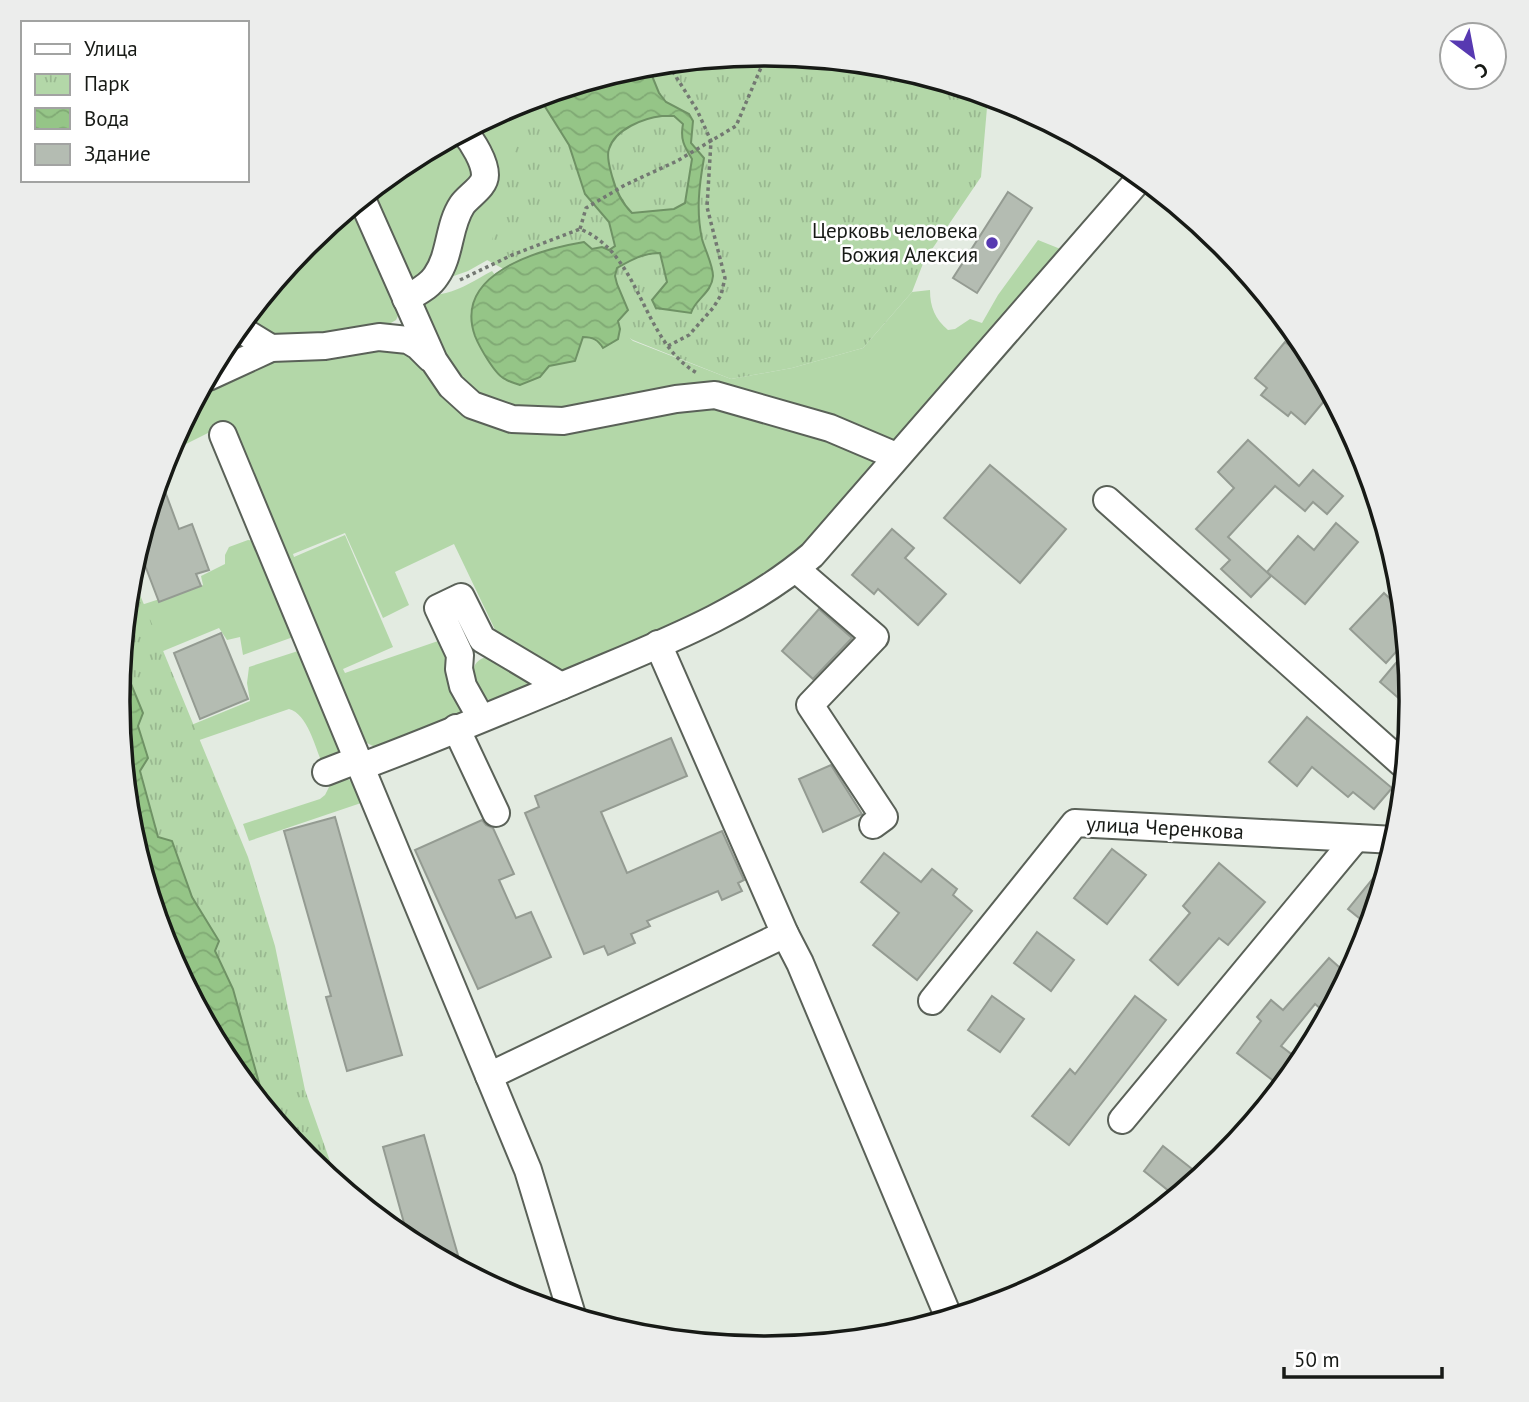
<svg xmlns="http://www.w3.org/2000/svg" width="1529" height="1402" viewBox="0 0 1529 1402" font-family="'PT Sans',sans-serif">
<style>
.green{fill:#b3d7a8}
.park{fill:url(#park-tufts)}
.water{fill:url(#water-waves);stroke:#6f9265;stroke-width:2;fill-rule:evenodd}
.building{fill:#b4bcb2;stroke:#949b92;stroke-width:2}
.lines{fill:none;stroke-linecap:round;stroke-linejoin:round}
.minor-casing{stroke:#5a6158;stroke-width:30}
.path{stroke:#737872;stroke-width:3.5;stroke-dasharray:3.5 3.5;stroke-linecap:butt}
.minor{stroke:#fff;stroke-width:26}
.poi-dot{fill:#5739b1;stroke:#fff;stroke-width:2.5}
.labels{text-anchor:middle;stroke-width:5;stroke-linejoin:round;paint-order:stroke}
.poi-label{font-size:21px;fill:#171a16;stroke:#fff;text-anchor:end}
.street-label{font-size:21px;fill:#171a16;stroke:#fff}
.rim{fill:none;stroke:#171a16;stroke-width:3.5}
</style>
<defs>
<pattern id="park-tufts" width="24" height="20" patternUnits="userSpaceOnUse" patternTransform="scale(1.75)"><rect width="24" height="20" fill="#b3d7a8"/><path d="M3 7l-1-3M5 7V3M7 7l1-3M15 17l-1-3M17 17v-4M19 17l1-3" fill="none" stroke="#99b890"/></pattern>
<pattern id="water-waves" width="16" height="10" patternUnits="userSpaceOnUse" patternTransform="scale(1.75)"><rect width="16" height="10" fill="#95c587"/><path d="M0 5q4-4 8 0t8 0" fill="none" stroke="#80a974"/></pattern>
</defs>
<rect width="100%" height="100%" fill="#e3ebe1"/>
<!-- green -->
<g class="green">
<polygon points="539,97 491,258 468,271 448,278 446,269 475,202 471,128 517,103"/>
<polygon points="457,136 475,171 440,255 409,288 368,194 406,163"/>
<polygon points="360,216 399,314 396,320 384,327 282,339 243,321 307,243 325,229"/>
<path d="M1038,240l30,12 -175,194 -115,-43 -165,3 -102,6 -57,-31 -40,-79c15,-7 18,-6 32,-9 16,-4 31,-14 46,-22l3,4c-45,39 -17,57 3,99l6,5 16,6 26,-14 3,-5 25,-5 9,-24c10,0 15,3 21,11l16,-19 13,12 98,38 61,-11 71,-20 49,-56 18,-2c0,17 5,29 18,40l7,-1 15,-10 12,4 16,-28z"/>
<polygon points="367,347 406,350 474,413 713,405 887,458 802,550 741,593 570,673 559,671 499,638 454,544 395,572 409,605 383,618 345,533 293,554 294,557 345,535 393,647 343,669 345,673 441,640 468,711 380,747 373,746 361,740 212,431 184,445 175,455 171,445 201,389 282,355"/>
<polygon points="248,540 260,542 296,636 243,655 240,637 227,640 219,628 156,654 135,607 203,585 201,576 225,564 225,555 229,547"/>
<path d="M298,651h7l41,98 -23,16c-8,-17 -15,-51 -34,-56l-104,36 -6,-15 71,-29 -3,-18 2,-16z"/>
<path d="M490,656l39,25 -2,4 -31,16 -16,-3c-6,-18 -15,-37 10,-42z"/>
<polygon points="345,778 353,782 364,802 249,841 243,824 320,799 325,795 331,783"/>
</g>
<!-- park -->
<g class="park">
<polygon points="765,54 891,67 988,96 981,177 924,261 912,292 863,348 792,368 731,379 633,340 487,260 528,100 639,67"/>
<polygon points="131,573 248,857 275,946 305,1090 338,1184 307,1158 227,1060 167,948 130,827 118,701"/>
</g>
<!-- water -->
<g class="water">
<path d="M648,66l11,27 7,9 23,12 4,7 -2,22 13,15c-5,28 -8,53 -2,81 3,11 11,26 11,37 -1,17 -18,23 -22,37l-35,-5 -4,-8 15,-18 -7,-29c-17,0 -29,7 -43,15l-2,8 2,8 11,26 -10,11 2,8 -2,10 -15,9c-5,-8 -10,-11 -20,-11l-8,24 -26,5 -9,11 -20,8c-5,-2 -11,-3 -15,-6 -10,-4 -26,-33 -30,-43 -22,-62 62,-86 109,-94l8,7 10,-2 7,3 6,-4 -6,-24 -24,-28 -16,-49 -30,-48zM662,116h12l9,8c-3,15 1,22 9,35l-7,44 -11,6 -42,4c-11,-11 -16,-22 -20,-37 -2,-8 -6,-19 -3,-27 6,-20 35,-31 53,-33z"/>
<polygon points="122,662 143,713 138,726 148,758 140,771 158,837 172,841 192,897 219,941 215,951 233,989 266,1108 227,1060 167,948 130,827 118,701"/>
</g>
<!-- building -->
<g class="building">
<polygon points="1008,192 1032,208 977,293 953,278"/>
<polygon points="1285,342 1294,349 1298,344 1308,352 1330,394 1305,424 1291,412 1288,416 1261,395 1267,388 1255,378"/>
<polygon points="1248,440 1299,486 1313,470 1343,496 1327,514 1313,502 1305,511 1275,486 1228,537 1271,576 1251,597 1221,569 1230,560 1196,529 1234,488 1218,472"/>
<polygon points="990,465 1066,529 1020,583 944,518"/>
<polygon points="160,478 179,529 192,524 209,570 196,574 201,586 159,602 138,547"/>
<polygon points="1336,523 1358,542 1305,604 1267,572 1298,536 1314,550"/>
<polygon points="892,529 914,548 905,558 946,594 918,625 878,589 874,594 852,575"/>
<polygon points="1384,593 1402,610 1405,642 1386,663 1350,629"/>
<polygon points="819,609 852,638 813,679 782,651"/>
<polygon points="221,633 248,699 200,719 174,653"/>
<polygon points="1406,651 1410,691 1402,701 1380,682"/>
<polygon points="1307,717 1392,788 1374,809 1353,792 1348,797 1312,767 1297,786 1269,762"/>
<polygon points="671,738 687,776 601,812 627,873 722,831 744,880 738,883 742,891 722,900 718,891 647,921 650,926 631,934 635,943 608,955 604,946 584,954 525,813 539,807 535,796"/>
<polygon points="831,765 862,814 823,832 799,779"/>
<polygon points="335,817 402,1055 347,1071 326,997 331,996 284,831"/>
<polygon points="482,820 486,825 493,828 514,874 499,880 516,918 531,912 551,957 478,989 415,850"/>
<polygon points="1112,849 1146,875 1107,924 1074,898"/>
<polygon points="884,853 921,882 932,869 957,889 953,895 972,911 917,980 873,945 899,913 861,882"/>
<polygon points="1388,860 1389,860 1369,926 1348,909"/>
<polygon points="1219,863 1265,902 1228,945 1219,938 1178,985 1150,960 1190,913 1183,906"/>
<polygon points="1037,932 1074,960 1051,991 1014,963"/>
<polygon points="1329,958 1348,975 1327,1014 1315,1004 1281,1046 1299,1060 1279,1085 1237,1053 1261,1021 1257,1017 1271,1000 1283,1010"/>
<polygon points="992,996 1024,1019 1000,1052 968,1030"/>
<polygon points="1135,996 1166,1020 1069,1145 1032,1116 1070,1069 1075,1074"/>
<polygon points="424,1135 449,1224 462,1269 409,1241 383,1147"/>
<polygon points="1163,1146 1201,1176 1175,1196 1144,1171"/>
</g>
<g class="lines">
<!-- minor casing -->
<g class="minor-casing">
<g id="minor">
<polyline points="362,199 434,361 451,386 472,405 512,419 563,421 676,399 715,395 830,428 896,456"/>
<path d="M406,299c11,-7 23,-12 30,-23 15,-21 12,-50 26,-71 6,-9 23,-18 23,-30 0,-13 -12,-33 -21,-43"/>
<polyline points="238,328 271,348"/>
<polyline points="208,377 271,348 325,346 379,337 408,340 418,346 430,358"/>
<polyline points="223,435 528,1170 572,1315"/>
<polyline points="1107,500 1405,766"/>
<polyline points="796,569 875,637 810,705 884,817 873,825"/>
<polyline points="658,644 785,934 800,963 949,1318"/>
<polyline points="481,718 463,686 459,669 460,655 438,608 461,597 482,639 561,686"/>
<polyline points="456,728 496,813"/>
<path d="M360,767c78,-29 156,-62 232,-94 76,-32 157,-64 220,-118l329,-378"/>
<polyline points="326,772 357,760"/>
<polyline points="932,1001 1075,823 1395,840"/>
<polyline points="489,1076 785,934"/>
<polyline points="1122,1120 1356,838"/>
</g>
</g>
<!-- path -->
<g class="path">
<polyline points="332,223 346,218"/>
<polyline points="580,229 586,208 625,185 677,161 736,126 766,56 770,55"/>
<path d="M460,280l52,-25 68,-26c62,25 61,112 117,144"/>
<polyline points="668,346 689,335 713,308 721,295 725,278 707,207 711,141 697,110 668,64"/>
</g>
<!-- minor -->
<use href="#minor" class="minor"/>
</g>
<!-- markers -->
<circle class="poi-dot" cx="992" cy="243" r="7"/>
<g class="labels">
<!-- poi labels -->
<g class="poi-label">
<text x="978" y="238">Церковь человека<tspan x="978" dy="24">Божия Алексия</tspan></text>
</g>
<!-- street labels -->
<g class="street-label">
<text transform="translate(1165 828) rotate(3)" y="7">улица Черенкова</text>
</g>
</g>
<!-- crop -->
<path d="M0 0H1529V1402H0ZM764 66H765A634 634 0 0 1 1399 700V702A634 634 0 0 1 765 1336H764A634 634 0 0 1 130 702V700A634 634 0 0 1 764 66Z" fill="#ecedec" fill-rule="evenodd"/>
<path class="rim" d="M764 66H765A634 634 0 0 1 1399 700V702A634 634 0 0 1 765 1336H764A634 634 0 0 1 130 702V700A634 634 0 0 1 764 66Z"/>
<!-- legend -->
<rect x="21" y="21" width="228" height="161" fill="#ffffff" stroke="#a2a3a2" stroke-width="2"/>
<rect x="35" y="44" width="35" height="10" fill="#ffffff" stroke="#a2a3a2" stroke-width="2"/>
<text x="84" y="56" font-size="21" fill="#171a16">Улица</text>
<rect x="35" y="74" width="35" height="21" fill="url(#park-tufts)" stroke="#a2a3a2" stroke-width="2"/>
<text x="84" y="91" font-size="21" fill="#171a16">Парк</text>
<rect x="35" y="108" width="35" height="21" fill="url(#water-waves)" stroke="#a2a3a2" stroke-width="2"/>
<text x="84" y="126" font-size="21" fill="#171a16">Вода</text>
<rect x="35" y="144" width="35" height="21" fill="#b4bcb2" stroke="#a2a3a2" stroke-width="2"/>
<text x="84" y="161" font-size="21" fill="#171a16">Здание</text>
<!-- north arrow -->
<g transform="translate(1473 56) rotate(148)"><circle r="33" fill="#ffffff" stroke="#a2a3a2" stroke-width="2"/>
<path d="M0-5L12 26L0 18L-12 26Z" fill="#5739b1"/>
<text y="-10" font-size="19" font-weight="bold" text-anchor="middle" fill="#171a16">С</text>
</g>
<!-- scale -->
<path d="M1284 1367v10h158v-10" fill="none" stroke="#171a16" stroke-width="3.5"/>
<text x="1294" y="1367" font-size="21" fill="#171a16" stroke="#ffffff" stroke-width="5" paint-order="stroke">50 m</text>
</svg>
